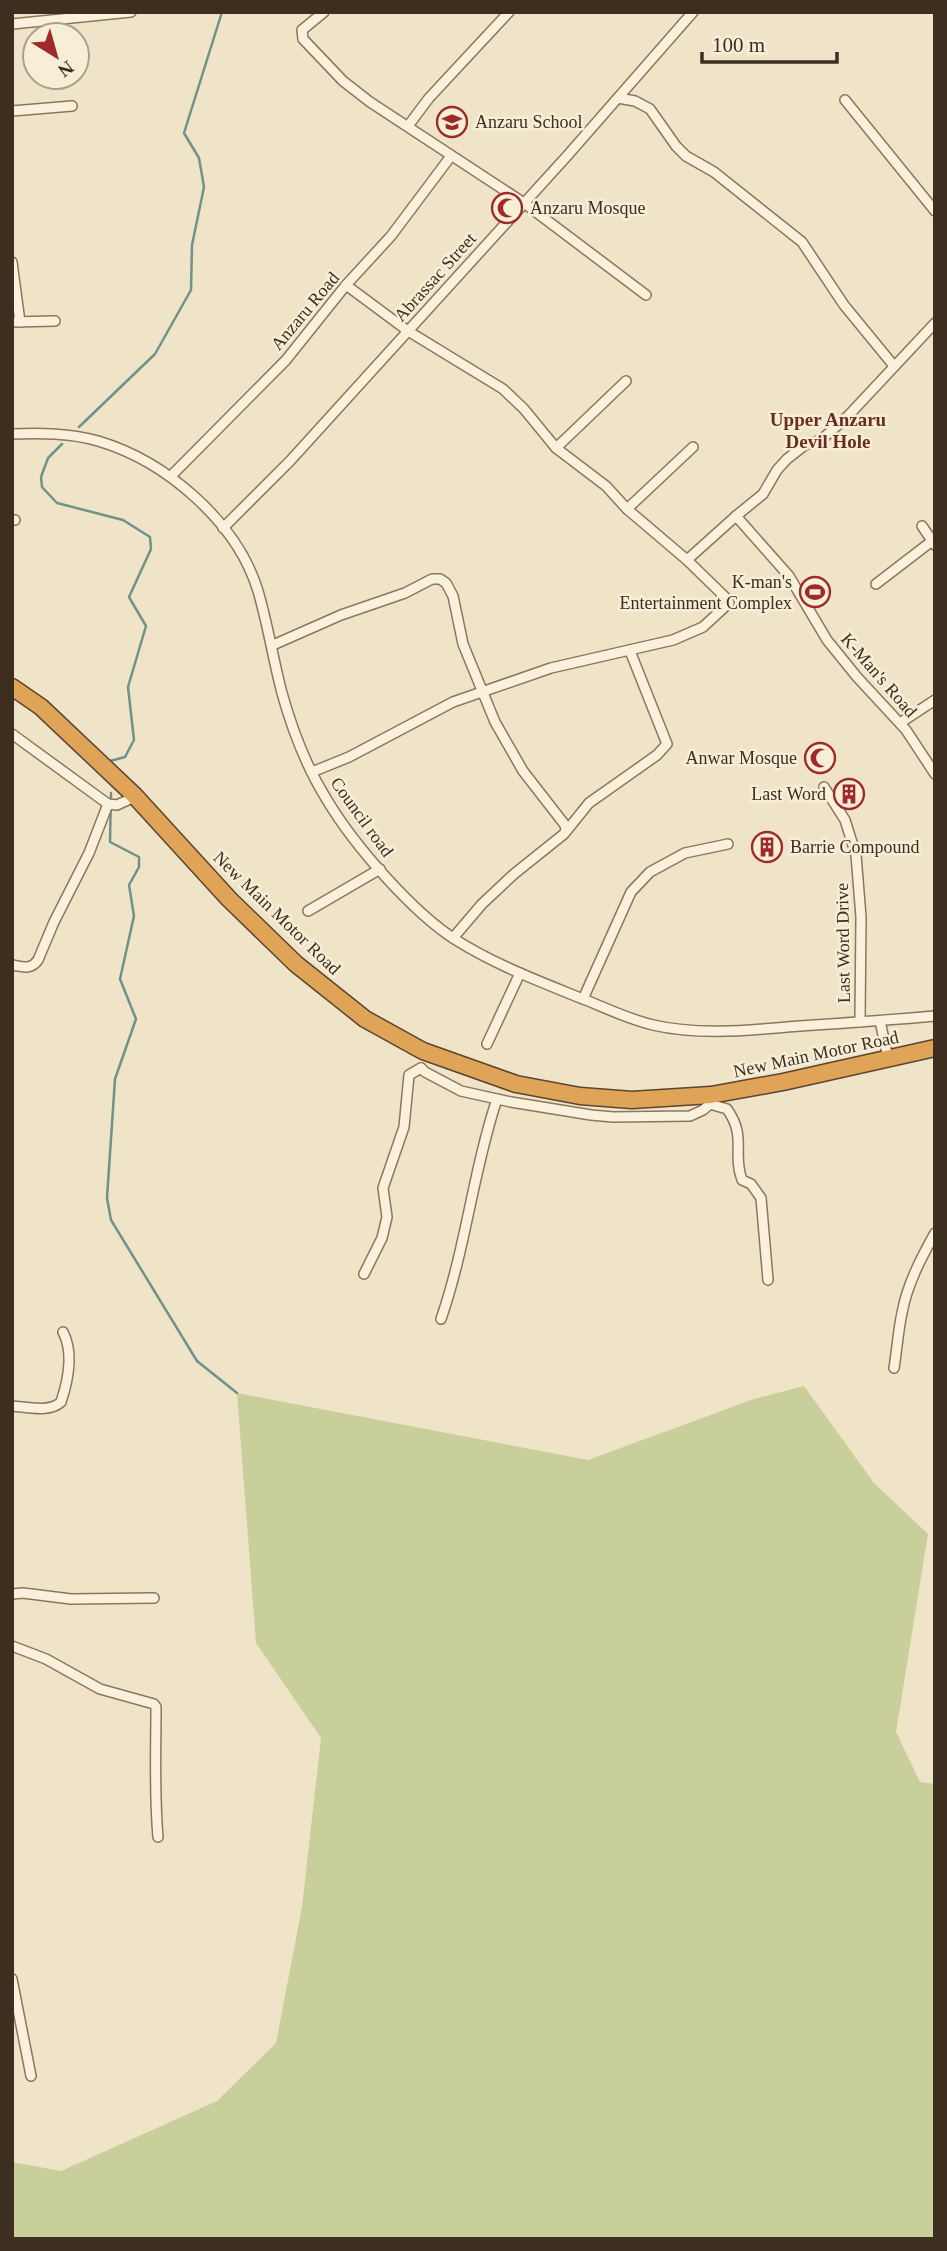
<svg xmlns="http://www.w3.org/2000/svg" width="947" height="2251" viewBox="0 0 947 2251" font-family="Georgia,serif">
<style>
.green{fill:#c9cf9b}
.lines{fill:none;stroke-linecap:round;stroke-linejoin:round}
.stream{stroke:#6f938a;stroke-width:2.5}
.street-casing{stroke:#8d765c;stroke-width:12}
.highway-casing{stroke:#5b4430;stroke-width:19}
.street{stroke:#faf1dc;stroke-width:9}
.highway{stroke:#e0a458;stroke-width:16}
.labels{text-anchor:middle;stroke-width:5;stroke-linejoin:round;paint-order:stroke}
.poi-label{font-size:18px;fill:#3d2e20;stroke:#f7eed8;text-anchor:start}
.street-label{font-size:18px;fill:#3d2e20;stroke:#f7eed8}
.neighbourhood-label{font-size:19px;font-weight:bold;fill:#6b2e1e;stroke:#f7eed8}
</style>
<rect width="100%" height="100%" fill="#f0e4c8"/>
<!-- green -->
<polygon class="green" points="804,1386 874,1483 928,1534 896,1732 920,1782 935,1784 935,2239 12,2239 12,2162 61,2171 217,2101 276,2043 302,1907 321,1738 256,1643 237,1393 588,1460 754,1399"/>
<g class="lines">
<!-- stream -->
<g class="stream">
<polyline points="79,427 155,354 191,290 192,245 204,187 199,158 184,133 222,12"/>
<polyline points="62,444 48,458 41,477 42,487 57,503 123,520 150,537 151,549 129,597 146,626 128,687 134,740 125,757 110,761"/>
<polyline points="111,793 110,842 139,857 139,867 129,885 134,916 120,979 136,1019 115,1079 107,1198 111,1220 197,1361 237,1393"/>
</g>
<!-- street casing -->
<g class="street-casing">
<g id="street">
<polyline points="324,12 302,30 303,39 343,81 370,102 524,203 646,295"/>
<polyline points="12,24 131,12"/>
<polyline points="618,98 635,101 650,109 676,146 686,156 714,172 802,242 844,305 894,366"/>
<polyline points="845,100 935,211"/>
<polyline points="12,111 72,106"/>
<polyline points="408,126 429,98 509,12"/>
<polyline points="12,262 20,322"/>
<polyline points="12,322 55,321"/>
<path d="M12,434c29,-1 58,-1 86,7 68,20 139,81 160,150 10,34 15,68 24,102 10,36 25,75 45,107 27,45 85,112 129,140 38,24 80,40 122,57 24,9 49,22 75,28 48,11 98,5 147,1 45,-3 90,-6 135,-10"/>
<polyline points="556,448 626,381"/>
<polyline points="171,476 286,360 346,285 391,236 451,156"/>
<polyline points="627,509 693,447"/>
<polyline points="736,516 763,494 777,470 787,459 805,445 821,440 848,416 935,323"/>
<polyline points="12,520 15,520"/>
<polyline points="922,526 935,545"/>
<polyline points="223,528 290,461 567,156 693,12"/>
<polyline points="687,560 736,516 789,576 827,640 857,677 906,730 935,774"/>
<polyline points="876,584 932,541"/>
<polyline points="273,645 341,615 405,593 432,579 440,579 446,583 453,596 463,644 495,722 523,771 565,825 566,830"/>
<polyline points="900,723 935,700"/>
<polyline points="12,734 108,804 117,805 128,800"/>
<polyline points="312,772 349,757 453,702 551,668 673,640 703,627 729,603 727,599 687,560 627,509 606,486 556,448 524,409 503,389 408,331 346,285"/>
<polyline points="824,787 845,820 856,855 861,917 860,1022"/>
<polyline points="308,911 380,869"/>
<polyline points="453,938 482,904 514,874 564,834 589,803 657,755 667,744 630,651"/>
<path d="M12,965c11,2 19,5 26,-5l16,-38 35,-69 19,-49"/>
<polyline points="583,999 631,892 650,872 685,853 728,844"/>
<polyline points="880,1021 888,1058"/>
<polyline points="487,1044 520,973"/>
<polyline points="421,1068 425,1072 461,1091 511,1102 591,1115 613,1117 690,1116 703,1110 710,1104"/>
<path d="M711,1102l-1,2 17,5c20,28 5,44 15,71l9,4 10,14 7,82"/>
<polyline points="364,1274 382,1238 387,1217 383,1188 404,1127 409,1075 421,1068"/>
<path d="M441,1319c25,-72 32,-148 56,-220"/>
<path d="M894,1368c3,-18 4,-37 8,-55 5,-28 19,-55 33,-80"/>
<path d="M12,1406c15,1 37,7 49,-4 7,-21 13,-49 2,-70"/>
<polyline points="12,1594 23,1593 71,1599 154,1598"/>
<path d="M12,1646l34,13 54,30 54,15 2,3c0,43 -2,86 2,130"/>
<polyline points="12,1979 31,2076"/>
</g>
</g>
<!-- highway casing -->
<g class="highway-casing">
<polyline id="highway" points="12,687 41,707 134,795 229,899 296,964 365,1019 423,1051 516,1084 580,1096 632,1100 711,1095 783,1082 935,1048"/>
</g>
<!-- street -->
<use href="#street" class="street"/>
<!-- highway -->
<use href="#highway" class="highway"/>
</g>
<!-- icons -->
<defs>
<g id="school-ring" transform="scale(1.575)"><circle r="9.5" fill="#f7eed8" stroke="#9e2a2b" stroke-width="1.5"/><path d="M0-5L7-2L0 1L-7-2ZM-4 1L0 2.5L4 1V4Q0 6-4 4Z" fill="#9e2a2b"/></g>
<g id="mosque-ring" transform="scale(1.575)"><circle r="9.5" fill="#f7eed8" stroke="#9e2a2b" stroke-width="1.5"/><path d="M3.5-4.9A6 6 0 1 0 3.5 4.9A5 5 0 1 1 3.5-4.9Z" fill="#9e2a2b"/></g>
<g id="stadium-ring" transform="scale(1.575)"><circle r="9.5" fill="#f7eed8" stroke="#9e2a2b" stroke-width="1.5"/><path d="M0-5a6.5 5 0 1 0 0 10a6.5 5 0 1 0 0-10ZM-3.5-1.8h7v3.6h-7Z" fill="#9e2a2b"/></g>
<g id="building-ring" transform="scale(1.575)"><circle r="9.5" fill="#f7eed8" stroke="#9e2a2b" stroke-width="1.5"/><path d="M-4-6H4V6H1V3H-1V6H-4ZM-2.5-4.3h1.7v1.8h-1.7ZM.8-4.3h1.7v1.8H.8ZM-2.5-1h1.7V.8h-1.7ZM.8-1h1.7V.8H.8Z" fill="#9e2a2b"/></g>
</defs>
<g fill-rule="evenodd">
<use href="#school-ring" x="452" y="122"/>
<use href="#mosque-ring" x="507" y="208"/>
<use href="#stadium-ring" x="815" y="592"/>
<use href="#mosque-ring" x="820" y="758"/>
<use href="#building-ring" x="849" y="794"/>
<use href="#building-ring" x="767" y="847"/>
</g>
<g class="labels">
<!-- poi labels -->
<g class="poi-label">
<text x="475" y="128">Anzaru School</text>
<text x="530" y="214">Anzaru Mosque</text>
<text x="792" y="588" text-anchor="end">K-man's<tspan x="792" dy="21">Entertainment Complex</tspan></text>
<text x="797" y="764" text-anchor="end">Anwar Mosque</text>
<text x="826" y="800" text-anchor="end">Last Word</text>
<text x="790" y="853">Barrie Compound</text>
</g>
<!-- street labels -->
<g class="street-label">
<text transform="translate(435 277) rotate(-48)" y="6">Abrassac Street</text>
<text transform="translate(305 311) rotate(-50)" y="6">Anzaru Road</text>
<text transform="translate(879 675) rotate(49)" y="6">K-Man's Road</text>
<text transform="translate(362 817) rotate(54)" y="6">Council road</text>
<text transform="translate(277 913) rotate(44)" y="6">New Main Motor Road</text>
<text transform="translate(843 943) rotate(-91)" y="6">Last Word Drive</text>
<text transform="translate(816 1054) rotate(-12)" y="6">New Main Motor Road</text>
</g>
<!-- neighbourhood labels -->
<g class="neighbourhood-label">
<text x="828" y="426">Upper Anzaru<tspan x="828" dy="22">Devil Hole</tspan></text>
</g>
</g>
<!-- border -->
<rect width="947" height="2251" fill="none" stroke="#3d2e20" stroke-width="28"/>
<!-- north arrow -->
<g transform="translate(56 56) rotate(143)"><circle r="33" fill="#f7eed8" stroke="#ada18e" stroke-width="2"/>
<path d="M0-5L12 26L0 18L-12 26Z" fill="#9e2a2b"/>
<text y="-10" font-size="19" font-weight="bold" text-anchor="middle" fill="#3d2e20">N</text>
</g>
<!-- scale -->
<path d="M702 52v10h135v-10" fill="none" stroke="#3d2e20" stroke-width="3.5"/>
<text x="712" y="52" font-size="21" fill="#3d2e20" stroke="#f7eed8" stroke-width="5" paint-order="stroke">100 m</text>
</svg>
